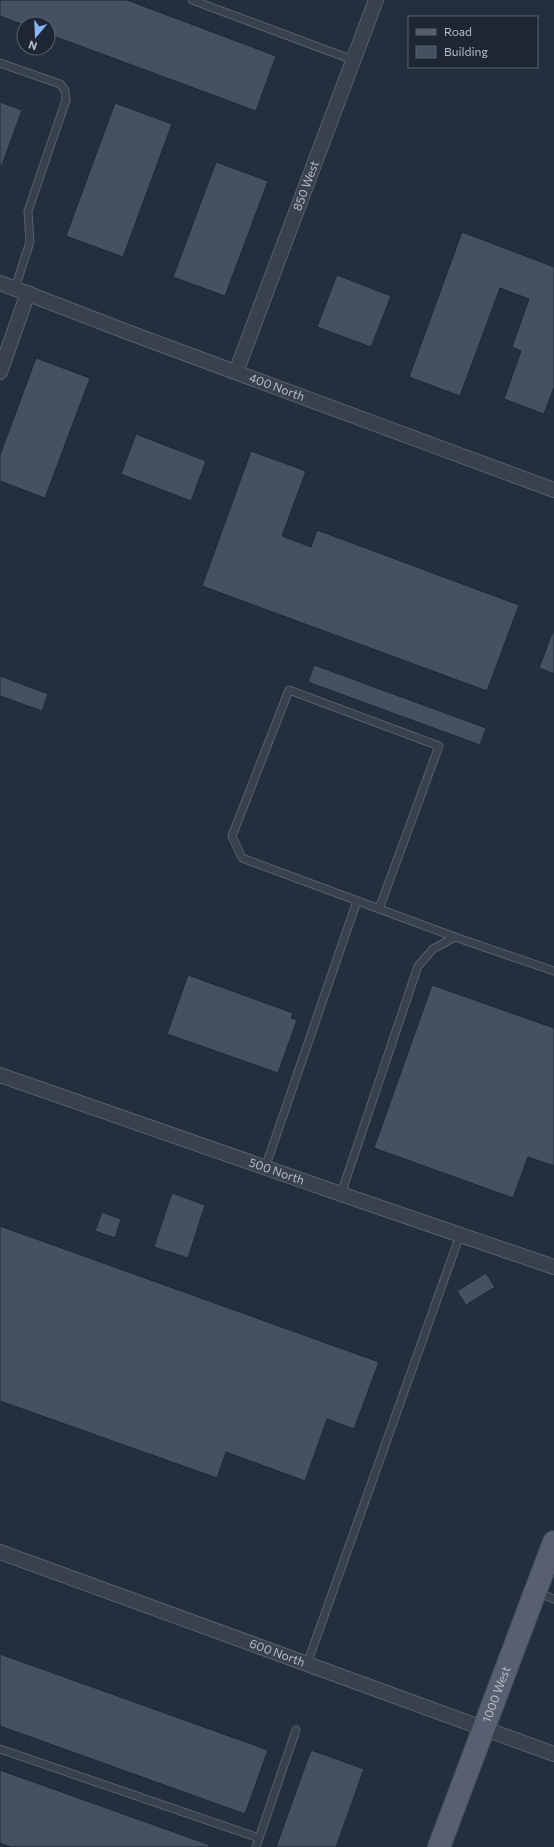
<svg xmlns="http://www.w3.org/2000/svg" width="554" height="1847" viewBox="0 0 554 1847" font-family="Commissioner,sans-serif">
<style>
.building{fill:#455162;stroke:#1f2835}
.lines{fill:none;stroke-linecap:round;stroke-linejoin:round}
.lane-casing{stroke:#565f6c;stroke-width:9}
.street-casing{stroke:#565f6c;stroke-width:16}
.primary-casing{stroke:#414a57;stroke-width:24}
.lane{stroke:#38414e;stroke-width:7}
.street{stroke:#38414e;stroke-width:14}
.primary{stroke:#56606e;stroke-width:22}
.labels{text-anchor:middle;stroke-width:3;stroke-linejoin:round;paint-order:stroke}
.street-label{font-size:12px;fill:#b4bcc9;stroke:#1d2633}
</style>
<rect width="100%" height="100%" fill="#242f3e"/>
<!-- building -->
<g class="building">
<polygon points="0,0 127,0 276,56 256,111 48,34 48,24 21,24 0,16"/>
<polygon points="0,102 22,110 2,165 0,165"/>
<polygon points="115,103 172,124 123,257 66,236"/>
<polygon points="216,162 268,181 225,296 173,277"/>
<polygon points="462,232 554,267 554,387 544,414 504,399 521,351 512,347 529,299 500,288 460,396 409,377"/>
<polygon points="337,275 391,296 371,347 317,327"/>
<polygon points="36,358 90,378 45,498 0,481 0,455"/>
<polygon points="136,434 206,461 191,501 121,474"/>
<polygon points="251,451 306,471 282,536 311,547 317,530 519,605 487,691 202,586"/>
<polygon points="553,631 554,632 554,674 539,668"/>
<polygon points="314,665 486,728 480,745 308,682"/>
<polygon points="0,676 48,694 42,711 0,696"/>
<polygon points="188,975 293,1013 291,1018 297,1020 278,1073 167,1034"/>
<polygon points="432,985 554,1028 554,1166 528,1157 513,1198 374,1148"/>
<polygon points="172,1193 205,1205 188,1258 154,1247"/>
<polygon points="102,1212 121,1219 115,1238 95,1231"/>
<polygon points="0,1226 379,1362 354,1429 327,1419 305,1481 226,1452 217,1478 0,1401"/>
<polygon points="486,1273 495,1287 466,1305 457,1291"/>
<polygon points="0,1654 268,1750 245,1814 0,1726"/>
<polygon points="311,1750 364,1769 336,1847 276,1847"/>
<polygon points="0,1770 210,1845 209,1847 11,1847 0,1843"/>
</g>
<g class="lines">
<!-- lane casing -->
<g class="lane-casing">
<g id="lane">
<polyline points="192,0 353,60"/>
<polyline points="0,63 60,84 65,90 66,100 28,211 30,242 15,288"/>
<polyline points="379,909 439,746 289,690 232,836 242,858 455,937"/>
<polyline points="265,1168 357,901"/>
<polyline points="341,1194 418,966 433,949 455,937 554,971"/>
<polyline points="537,1592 554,1599"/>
<polyline points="307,1664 460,1235"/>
<polyline points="0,1749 259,1838"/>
<polyline points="256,1847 296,1730"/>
</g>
</g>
<!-- street casing -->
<g class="street-casing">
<g id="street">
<path id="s1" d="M0,283l130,50 424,157"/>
<polyline points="0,372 28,293"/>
<path id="s2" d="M236,372l140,-372"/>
<path id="s3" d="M0,1075l341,119 213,73"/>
<path id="s4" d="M0,1552l554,202"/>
</g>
</g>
<!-- primary casing -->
<g class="primary-casing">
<g id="primary">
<path id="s5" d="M439,1847l115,-305"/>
</g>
</g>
<!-- lane -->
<use href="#lane" class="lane"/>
<!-- street -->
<use href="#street" class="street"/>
<!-- primary -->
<use href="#primary" class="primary"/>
</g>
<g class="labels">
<!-- street labels -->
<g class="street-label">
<text dy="4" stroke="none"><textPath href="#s2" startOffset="199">850 West</textPath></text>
<text dy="4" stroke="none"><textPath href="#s1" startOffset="296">400 North</textPath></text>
<text dy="4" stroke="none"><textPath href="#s3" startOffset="293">500 North</textPath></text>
<text dy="4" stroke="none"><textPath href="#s4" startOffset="295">600 North</textPath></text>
<text dy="4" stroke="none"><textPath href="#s5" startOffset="163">1000 West</textPath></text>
</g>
</g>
<!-- legend -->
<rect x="408" y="16" width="130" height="52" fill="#1d2633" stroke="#59626f"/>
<rect x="416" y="29" width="20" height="6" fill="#56606e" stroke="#59626f"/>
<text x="444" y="36" font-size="12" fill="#b4bcc9">Road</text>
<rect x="416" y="46" width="20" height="12" fill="#455162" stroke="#59626f"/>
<text x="444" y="56" font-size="12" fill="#b4bcc9">Building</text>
<!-- north arrow -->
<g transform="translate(36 36) rotate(199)"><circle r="19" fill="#1d2633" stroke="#59626f"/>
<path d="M0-3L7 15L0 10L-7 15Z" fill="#8ab4f8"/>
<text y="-6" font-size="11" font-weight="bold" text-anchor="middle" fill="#b4bcc9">N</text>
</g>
</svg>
